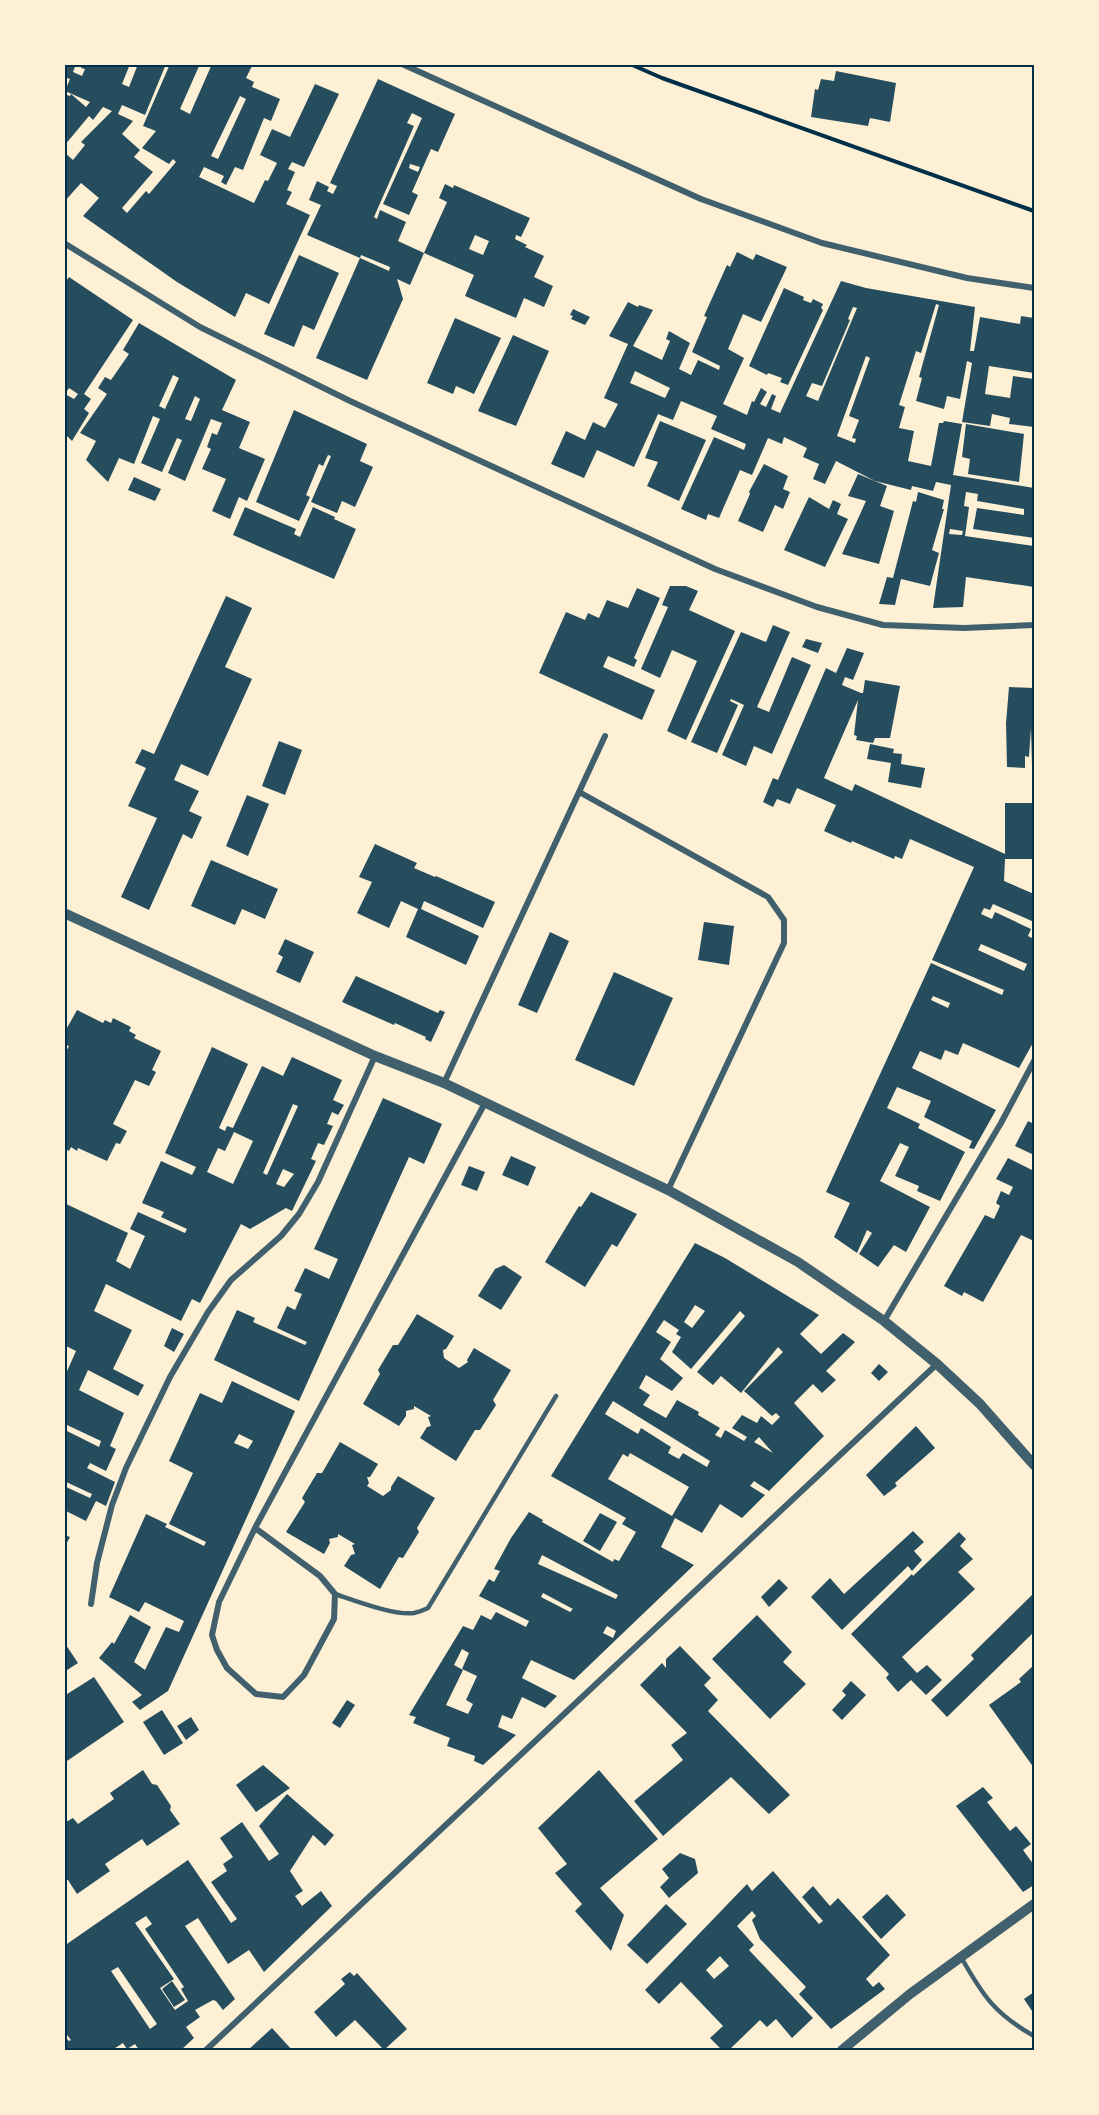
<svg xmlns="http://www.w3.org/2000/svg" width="1099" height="2115" viewBox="0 0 1099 2115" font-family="'Open Sans',sans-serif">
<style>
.building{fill:#264d5e;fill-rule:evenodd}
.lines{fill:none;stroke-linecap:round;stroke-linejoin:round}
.path{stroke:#003049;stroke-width:4}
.service{stroke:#3f606c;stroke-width:4.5}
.minor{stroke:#3f606c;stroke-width:6}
.tertiary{stroke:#3f606c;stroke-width:10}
.neatline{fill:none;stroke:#003049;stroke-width:2}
</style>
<rect width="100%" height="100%" fill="#fdf0d5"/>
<!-- building -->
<g class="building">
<path d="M64,64h12l-3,8 9,4 3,-7 -4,-1 2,-4h47l-8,20 7,3 9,-23h28l-21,51 -23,-10 -4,9 15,7 -11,13 18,16 -6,7 19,15 -31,36 5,5 19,-22 3,3 27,-32 -3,-3 -4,5 -27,-16 14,-17 -13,-5 27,-62h30l-20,45 10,5 22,-50h41l-7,14 8,4 -2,5 28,12 -9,22 -7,-3 -21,52 -8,-3 -9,18 -5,-3 3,-6 -20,-9 -5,10 55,26 11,-23 3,1 9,-18 -17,-8 12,-26 18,8 25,-53 24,10 -35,73 -12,-5 -4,7 7,3 -8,18 5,2 -6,12 24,11 -41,89 -23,-11 -11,24 -58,-35 -94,-66 16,-18 -18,-15 -17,19v-50l9,8 12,-15 -4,-3 31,-31 -9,-4 -10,13 -4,-4 -25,30v-52l6,2 1,-2 15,13 4,-5 -25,-11 5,-12 -6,-2zM240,96l6,3 -28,60 -7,-3z"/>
<polygon points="836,71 896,83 890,122 870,118 868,126 811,117 815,89 818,90 821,79 834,81"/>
<path d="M378,79l77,35 -17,38 -7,-3 -19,43 6,3 -9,20 -26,-11 39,-86 -10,-5 -5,10 7,3 -40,91 3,2 3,-9 26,12 -8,19 26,12 -14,32 -13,-6 6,20 -36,81 -51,-22 44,-100 29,13 1,-4 -29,-12 -1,3 -53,-23 14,-30 -12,-5 8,-19 12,6 -2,4 6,3 4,-8 -7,-3zM410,164l10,3 -2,5 -9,-4z"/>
<path d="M445,184l8,4 1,-3 76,33 -9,19 -5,-2 -1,4 12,6 -2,2 19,9 -10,21 19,9 -9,21 -20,-9 -8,20 -51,-22 9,-21 -50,-22 23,-51 -8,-4zM475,235l14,6 -6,14 -14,-6z"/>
<path d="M737,252l16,8 3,-6 31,13 -26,55 -18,-8 -15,35 16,9 -21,46 24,11 5,-14 2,1 7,-14 6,4 -7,12 6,3 6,-13 4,2 -5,13 9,4 61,-132 25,7 109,19 -5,44h4l6,-34 40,7 1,-8 13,2v55l-45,-7 -4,28 25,4 3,-22 21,3v48l-25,-3 1,-6 -18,-4 -2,12 -28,-4 10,-59 -5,-2 -7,38 -13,-3 -3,13 -28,-8 6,-23 -3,-1 20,-72 -3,-1 -15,49 -5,-2 -17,54 6,2 -6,21 15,3 -6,30 23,5 8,-43h4l1,-2 18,3 -9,51 81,13v50l-61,-9 4,-21 47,7v-6l-47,-8 1,-7 -12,-2 -2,14 5,1 -4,29 69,10v41l-68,-10 -3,30 -30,1 18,-123 -15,-3 -3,9 -21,-5 -1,4 -36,-9 -39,-20 -11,23 -12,-5 6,-15 -16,-7 4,-9 -23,-11 -2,7 -14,-6 -16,37 -12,-5 -21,48 -11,-4 -2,6 -25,-11 33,-72 30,13 2,-6 -35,-15 6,-13 -36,-15 -8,19 -15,-6 -24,53 -37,-17 -13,28 -33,-14 15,-33 19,9 8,-18 12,6 13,-24 -14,-6 24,-54 -19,-8 19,-34 10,5 1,-2 14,5 -20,36 29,14 8,-19 -4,-2 3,-8 21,12 -11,26 12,6 7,-15 21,10 1,-4 -28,-14 15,-35 -3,-1 23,-51 3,2zM853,307l4,1 -39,93 -12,-5 6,-13 10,3 28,-66 -2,-1zM866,356l4,2 -21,58 10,4 -7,18 4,1 -1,4 -18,-7zM635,371l35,17 -5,10 -35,-15zM950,529l13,2 -1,4 -13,-1z"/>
<polygon points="299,255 339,273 314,330 303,325 294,347 264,334"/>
<path d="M69,277l64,43 -49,74 7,5 -7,10 5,4 -17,28 -8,-8v-149zM69,388l9,6 -4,5 -9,-5z"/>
<polygon points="784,288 804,297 803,300 811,303 813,299 823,304 821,308 823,310 788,385 780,382 782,378 768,373 767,375 749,366"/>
<polygon points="573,309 590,317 585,325 571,319 573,316 570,315"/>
<polygon points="455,318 501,338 474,394 456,386 453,394 427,383"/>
<path d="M139,323l97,57 -14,30 28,12 -11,26 26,11 -18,42 -8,-4 -9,22 -18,-8 14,-32 -24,-10 9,-20 -4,-2 5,-14 5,2 5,-12 -11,-4 -26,62 -17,-8 14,-33 -5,-2 -15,34 -21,-9 19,-44 -7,-3 -19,48 -15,-6 -11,24 -22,-22 10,-19 -16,-8 27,-39 -9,-6 7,-11 6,3 18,-26 -6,-4zM173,375l6,3 -14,31 -6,-3zM195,396l5,3 -9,22 -6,-2z"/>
<polygon points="513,335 549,351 516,426 478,411"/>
<polygon points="294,410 367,444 360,461 373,467 355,507 342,501 337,513 311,502 331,456 328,455 323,466 319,464 306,495 310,497 299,521 256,502"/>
<polygon points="660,421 706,440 679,501 647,486 658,462 645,458"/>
<polygon points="966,424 1024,434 1019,482 968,474 970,459 962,457"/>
<polygon points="764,464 788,476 783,489 790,492 783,509 775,505 763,532 738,521 750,494 749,492"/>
<polygon points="858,474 887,486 880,506 894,511 879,564 842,554 866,501 848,496"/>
<polygon points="134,477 161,489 155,501 128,490"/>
<polygon points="918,492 944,500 942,509 944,509 932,550 939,553 930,586 901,579 895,605 879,604 887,577 893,578 913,501 916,502"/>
<polygon points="809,497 829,509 833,500 841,504 837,514 848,519 825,567 784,550"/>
<polygon points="245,507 296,529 294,534 300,537 313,507 335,517 334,519 356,529 334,579 233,535"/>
<polygon points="670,586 686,586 698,591 689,610 735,631 686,740 667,731 697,661 672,650 660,678 641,669 668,607 662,605"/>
<polygon points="637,588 660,598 634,658 637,660 634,667 608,656 603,667 655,690 642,720 539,673 566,612 585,620 588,613 599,618 607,600 628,608"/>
<polygon points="226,596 252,608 225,667 252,679 208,776 181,764 174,780 199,791 189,811 202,817 192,839 183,834 149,910 121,897 157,818 128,806 146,768 135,763 142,749 154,754"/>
<polygon points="773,625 790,632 757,707 769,712 792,657 811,665 772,754 754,746 746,766 722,755 744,705 731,699 730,701 738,705 717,753 691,742 741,632 766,642"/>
<polygon points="806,639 822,643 818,653 802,647"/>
<path d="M847,648l17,5 -11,27 -8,-3 -3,8 19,8h2l2,-13 35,6 -10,52h-15l-2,5 -17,-3 1,-4 -3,-1 4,-35 -34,78 28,13 3,-7 150,70v-51h29l-1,56h-28l-1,22 30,13v28l-41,-18 -3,6 -6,-2 -3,6 11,5 3,-7 36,17 -3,7 6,3v102l-15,27 -56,-25 -5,12 -13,-5 -4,10 -21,-9 -8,17 84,42 -22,39 -5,-1 3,-7 -48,-24 7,-16 -34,-14 -10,21 33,16 -2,4 47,24 -25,49 -23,-10 2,-5 -24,-10 14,-29 -9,-4 -20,38 50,26 -24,45 -12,-7 -16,22 -19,-13 13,-21 -5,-3 -10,23 -23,-16 16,-34 -24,-11 105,-229 71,32 2,-5 -72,-30 42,-93 -64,-28 -8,20 -7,-3 -1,3 -42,-18 -1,2 -27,-12 12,-26 -39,-17 -7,16 -13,-5 -4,8 -10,-5 10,-24 5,2 48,-112 10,5zM981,944l46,20 -3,7 -46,-21zM933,996l17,7 -2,5 -17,-8z"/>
<polygon points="1009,687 1033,688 1034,765 1032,765 1031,728 1029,757 1025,756 1025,768 1007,767 1006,723"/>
<polygon points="279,741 302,750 285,795 262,786"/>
<polygon points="870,744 894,749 893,753 902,754 901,764 925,768 921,788 888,782 891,763 867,759"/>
<polygon points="247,795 269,804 248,856 226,846"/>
<polygon points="375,844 417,863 414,868 435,877 436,876 495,902 483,928 424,901 421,909 479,936 466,965 406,937 418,909 401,901 389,928 357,913 372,882 359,877"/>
<polygon points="211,860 278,889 265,919 242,909 235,925 191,906"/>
<polygon points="704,922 734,926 729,965 698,960"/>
<polygon points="550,932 569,941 537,1013 518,1005"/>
<polygon points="285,939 314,952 300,983 276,972 283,957 278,954"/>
<polygon points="614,972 673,998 634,1086 575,1060"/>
<polygon points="356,976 438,1013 440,1010 445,1012 431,1042 425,1039 426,1037 395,1023 394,1025 342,1002"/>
<polygon points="77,1010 103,1023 105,1020 111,1023 113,1018 131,1027 129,1031 136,1035 134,1038 161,1051 152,1070 156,1072 149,1086 135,1080 113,1124 127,1131 120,1144 116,1143 107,1161 78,1148 77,1151 71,1147 69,1151 64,1148 64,1055 69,1046 64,1045 64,1027 67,1028"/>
<path d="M212,1047l36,17 -29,64 6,3 2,-5 6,2 29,-62 21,10 9,-19 50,23 -9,20 11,5 -6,10 -6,-3 -5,12 6,2 -9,19 -6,-2 -7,16 5,2 -24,50 -6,-3 -36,21 -9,-5 -41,79 -8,-4 -11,22 -75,-37 -12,27 38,19 -19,39 31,16 -6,11 -50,-26 -9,20 45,23 -14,33 6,3 -10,22 -16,-8 -3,5 28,14 -9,24 -10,-5 -10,20 -22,-11v-24l26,12 2,-4 -28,-13v-103l12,-27 -12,-6v-142l64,30 -12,28 14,8 15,-33 -15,-7 8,-17 47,21 2,-4 -26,-12 3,-5 -22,-9 19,-42 31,14 4,-8 -31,-14zM293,1104l5,2 -31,69 -4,-2zM234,1132l19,9 -20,43 -26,-12 11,-24 7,3zM283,1169l11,5 -10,13 -8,-3zM67,1425l34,16 -2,6 -34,-17z"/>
<polygon points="383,1098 442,1124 424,1164 409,1157 299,1401 214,1360 237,1310 255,1318 253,1322 305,1345 307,1342 277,1328 287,1306 295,1310 302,1294 294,1291 305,1268 329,1279 338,1259 314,1249"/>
<polygon points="1028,1121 1034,1124 1034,1155 1015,1146"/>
<polygon points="511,1156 536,1167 528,1186 502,1175"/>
<polygon points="1008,1158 1034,1171 1034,1241 1021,1235 983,1302 964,1292 962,1296 944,1286 985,1215 994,1219 1000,1206 996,1203 1001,1191 1009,1195 1013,1187 996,1179"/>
<polygon points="469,1166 485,1172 477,1191 461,1185"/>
<polygon points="591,1192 637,1214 617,1247 612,1244 585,1287 545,1262 579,1206 581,1207"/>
<path d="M695,1243l30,15 94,57 -19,19 21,20 22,-21 12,9 -29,29 10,9 -14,13 -9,-9 -19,19 30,33 -55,55 -15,-10 -4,5 15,9 -23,23 -22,-14 -18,29 -27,-15 -14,29 33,18 -120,115 -43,-20 -9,18 35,18 -12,12 -23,-11 -10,22 -10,-4 -4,12 18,8 -33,30 -9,-4 1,-5 -28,-10 3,-8 -37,-15 3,-6 -7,-2 54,-89 10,4 8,-15 10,5 5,-8 30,15 3,-6 -50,-25 10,-17 5,3 6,-11 -6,-2 17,-31 18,-26 14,8 -1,2 71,40 1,-3 5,2 17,-29 -14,-8 4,-6 -75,-42zM695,1305l10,6 -13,17 -8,-6zM740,1311l5,5 -48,56 16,13 8,-9 20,17 37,-46 5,5 -39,39 28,25 4,-3 4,4 -8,8 -11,-9 -4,7 -15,-8 -10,13 15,9 -3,4 -19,-11 -4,8 -6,-3 5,-7 -22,-13 1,-3 -22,-12 -11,18 -23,-13 7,-10 -11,-7 7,-13 26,16 11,-13 -23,-19 11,-17 -15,-10 8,-12 15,10 -3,4 5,3 -9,15 19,17zM613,1401l97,60 -3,6 -24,-14 -4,6 -11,-6 3,-6 -30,-19 -3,6 -33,-20zM759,1437l14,16 -19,-11zM630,1453l59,34 -17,29 -64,-37 15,-25 5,3zM542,1555l76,40 -2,4 -78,-35zM543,1593l30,16 -3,3 -29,-15zM607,1626l9,5 -3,7 -10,-5zM462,1649l7,4 -7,16 15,7 -11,24 7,4 -5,10 -22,-9 17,-35 -9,-5z"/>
<polygon points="504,1265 522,1277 501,1310 478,1296 495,1269"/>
<polygon points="417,1314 454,1336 446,1349 443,1350 444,1358 459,1368 468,1362 467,1360 474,1348 511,1370 493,1400 496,1405 480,1430 475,1430 456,1461 420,1438 427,1427 431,1426 428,1417 431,1416 414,1406 414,1409 406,1411 406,1416 399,1426 363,1404 380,1374 378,1370 393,1345 398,1345"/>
<polygon points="172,1328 184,1334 174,1352 164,1346"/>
<polygon points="879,1364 888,1372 879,1381 871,1373"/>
<path d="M232,1381l63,30 -127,280 -28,19 -8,-8 10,-7 -43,-37 13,-16 2,2 16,-29 21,12 -17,35 11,8 21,-43 13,5 5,-11 -39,-19 -6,10 -30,-15 37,-83 21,10 -2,3 39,19 2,-4 -37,-18 24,-51 -24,-12 31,-68 22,10zM239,1434l14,7 -5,8 -14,-6z"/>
<polygon points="916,1426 935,1448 895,1483 897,1486 884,1496 866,1475"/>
<polygon points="340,1442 378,1464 370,1477 367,1477 369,1483 367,1486 383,1496 391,1490 391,1487 398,1476 435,1498 417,1528 419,1532 403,1558 399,1557 380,1589 344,1566 351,1555 355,1554 352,1545 355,1544 338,1534 338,1537 329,1539 330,1543 324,1554 286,1532 305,1502 302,1498 317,1473 322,1473"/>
<polygon points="600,1513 617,1522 600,1551 583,1541"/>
<polygon points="913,1531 924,1542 914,1551 922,1560 912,1571 908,1566 842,1630 811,1597 830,1578 844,1594"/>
<polygon points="959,1532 966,1539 960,1546 973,1559 958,1572 975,1589 902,1657 917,1673 927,1665 942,1680 926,1695 911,1680 898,1692 886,1678 889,1674 851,1634 912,1574 913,1576"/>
<polygon points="64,1535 70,1537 64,1548"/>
<polygon points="779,1579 788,1588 769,1607 761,1597"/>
<polygon points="1034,1593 1034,1632 947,1717 931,1700 974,1659 971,1655"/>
<polygon points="757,1615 792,1652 783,1662 806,1684 770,1719 712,1659"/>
<polygon points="64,1642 78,1663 64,1672"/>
<polygon points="680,1646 711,1678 704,1685 718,1700 708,1711 790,1795 769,1814 731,1777 663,1836 634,1801 683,1760 671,1745 687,1733 640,1685 662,1663 666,1668 666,1659"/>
<polygon points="1034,1665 1034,1768 989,1705 1021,1682 1019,1679"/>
<polygon points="94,1677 124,1722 64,1763 64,1696"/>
<polygon points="851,1681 866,1695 842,1720 832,1710 846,1695 842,1691"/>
<polygon points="347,1700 355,1705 340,1728 332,1723"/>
<polygon points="162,1710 183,1743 164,1755 143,1722"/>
<polygon points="191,1717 199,1730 186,1740 177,1726"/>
<polygon points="263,1765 290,1788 256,1812 236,1785"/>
<polygon points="143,1770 152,1784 157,1785 171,1806 170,1810 180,1824 147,1846 142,1839 105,1864 110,1871 77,1894 68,1880 64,1880 64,1823 73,1818 78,1824 114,1799 110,1793"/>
<polygon points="599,1770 658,1839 600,1888 624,1915 611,1951 575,1911 582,1904 555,1873 567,1864 538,1828"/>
<polygon points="983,1787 993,1798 987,1802 1010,1831 1016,1826 1031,1844 1023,1850 1034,1865 1034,1885 1023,1892 956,1806"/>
<path d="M287,1794l47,41 -9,11 -12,-11 -23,36 13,20 -8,5 7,10 19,-15 11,15 -68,66 -15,-22 -21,14 -30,-46 -13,8 50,73 -12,11 -7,-9 -3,-1 -18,10 5,7 -14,10 8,11 -13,12h-42l-4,-6 -8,5 -4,-6 -11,7h-48v-14l5,5 2,-1 -7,-9v-85l124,-86 43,63 6,-4 -26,-37 16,-11 -4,-7 10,-7 -13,-19 22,-16 27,39 10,-7 -20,-28zM146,1916l6,8 -7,5 39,58 -3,2 7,12 -13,9 -15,-22 14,-9 -39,-56zM118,1967l39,57 -7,5 -39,-58z"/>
<polygon points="680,1853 695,1859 698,1873 669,1898 660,1887 669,1878 662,1869"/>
<path d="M773,1871l46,53 4,-3 -21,-24 11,-11 17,20 8,-8 52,57 -24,24 7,8 6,-5 6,7 -54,40 -32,-35 7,-7 -46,-48 -8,-19 4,-4 -4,-5 -15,15 17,19 -5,5 64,68 -21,20 -16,-19 -9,8 -7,-7 -31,30h-7l-12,-12 13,-12 -42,-44 -22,22 -14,-14 102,-106 5,7zM720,1956l9,10 -15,13 -8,-9z"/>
<polygon points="887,1894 906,1915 881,1939 862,1917"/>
<polygon points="666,1904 687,1924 647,1964 627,1945"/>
<polygon points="350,1972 354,1976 357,1973 407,2029 384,2050 355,2020 336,2037 314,2012 345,1984 341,1979"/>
<polygon points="172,1981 185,2000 174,2007 162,1989"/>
<polygon points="1034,1992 1034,2014 1024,1999"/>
<polygon points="272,2028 292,2050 248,2050"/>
</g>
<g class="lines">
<!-- path -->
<polyline class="path" points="630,64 662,78 1034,211"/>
<!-- service -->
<g class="service">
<path d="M335,1594c18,6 60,22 79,19 5,-1 10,-3 14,-5l128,-212"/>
<path d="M961,1957c22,39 34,57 73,79"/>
</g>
<!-- minor -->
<g class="minor">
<polyline points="402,64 701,199 822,243 967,278 1034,288"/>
<polyline points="64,243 200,327 350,401 715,569 817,607 883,625 964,628 1034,625"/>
<polyline points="581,793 768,897 784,920 784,943 668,1190"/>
<polyline points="444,1083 605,736"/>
<polyline points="884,1321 1001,1123 1034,1061"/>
<polyline points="255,1528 320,1576 335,1594 334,1619 304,1675 283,1697 256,1694 227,1668 217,1650 212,1635 219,1602 255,1528 485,1103"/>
<polyline points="91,1604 97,1563 112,1505 126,1468 170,1377 208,1312 231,1280 281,1236 299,1214 318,1182 375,1056"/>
<polyline points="206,2050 937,1364"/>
</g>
<!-- tertiary -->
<g class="tertiary">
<polyline points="64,913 375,1056 444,1083 668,1190 798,1262 884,1321 937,1364 980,1404 1034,1465"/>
<polyline points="842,2050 910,1994 1034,1904"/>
</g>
</g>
<!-- border -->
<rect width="1099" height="2115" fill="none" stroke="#fdf0d5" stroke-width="132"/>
<rect x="66" y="66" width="967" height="1983" class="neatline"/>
</svg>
